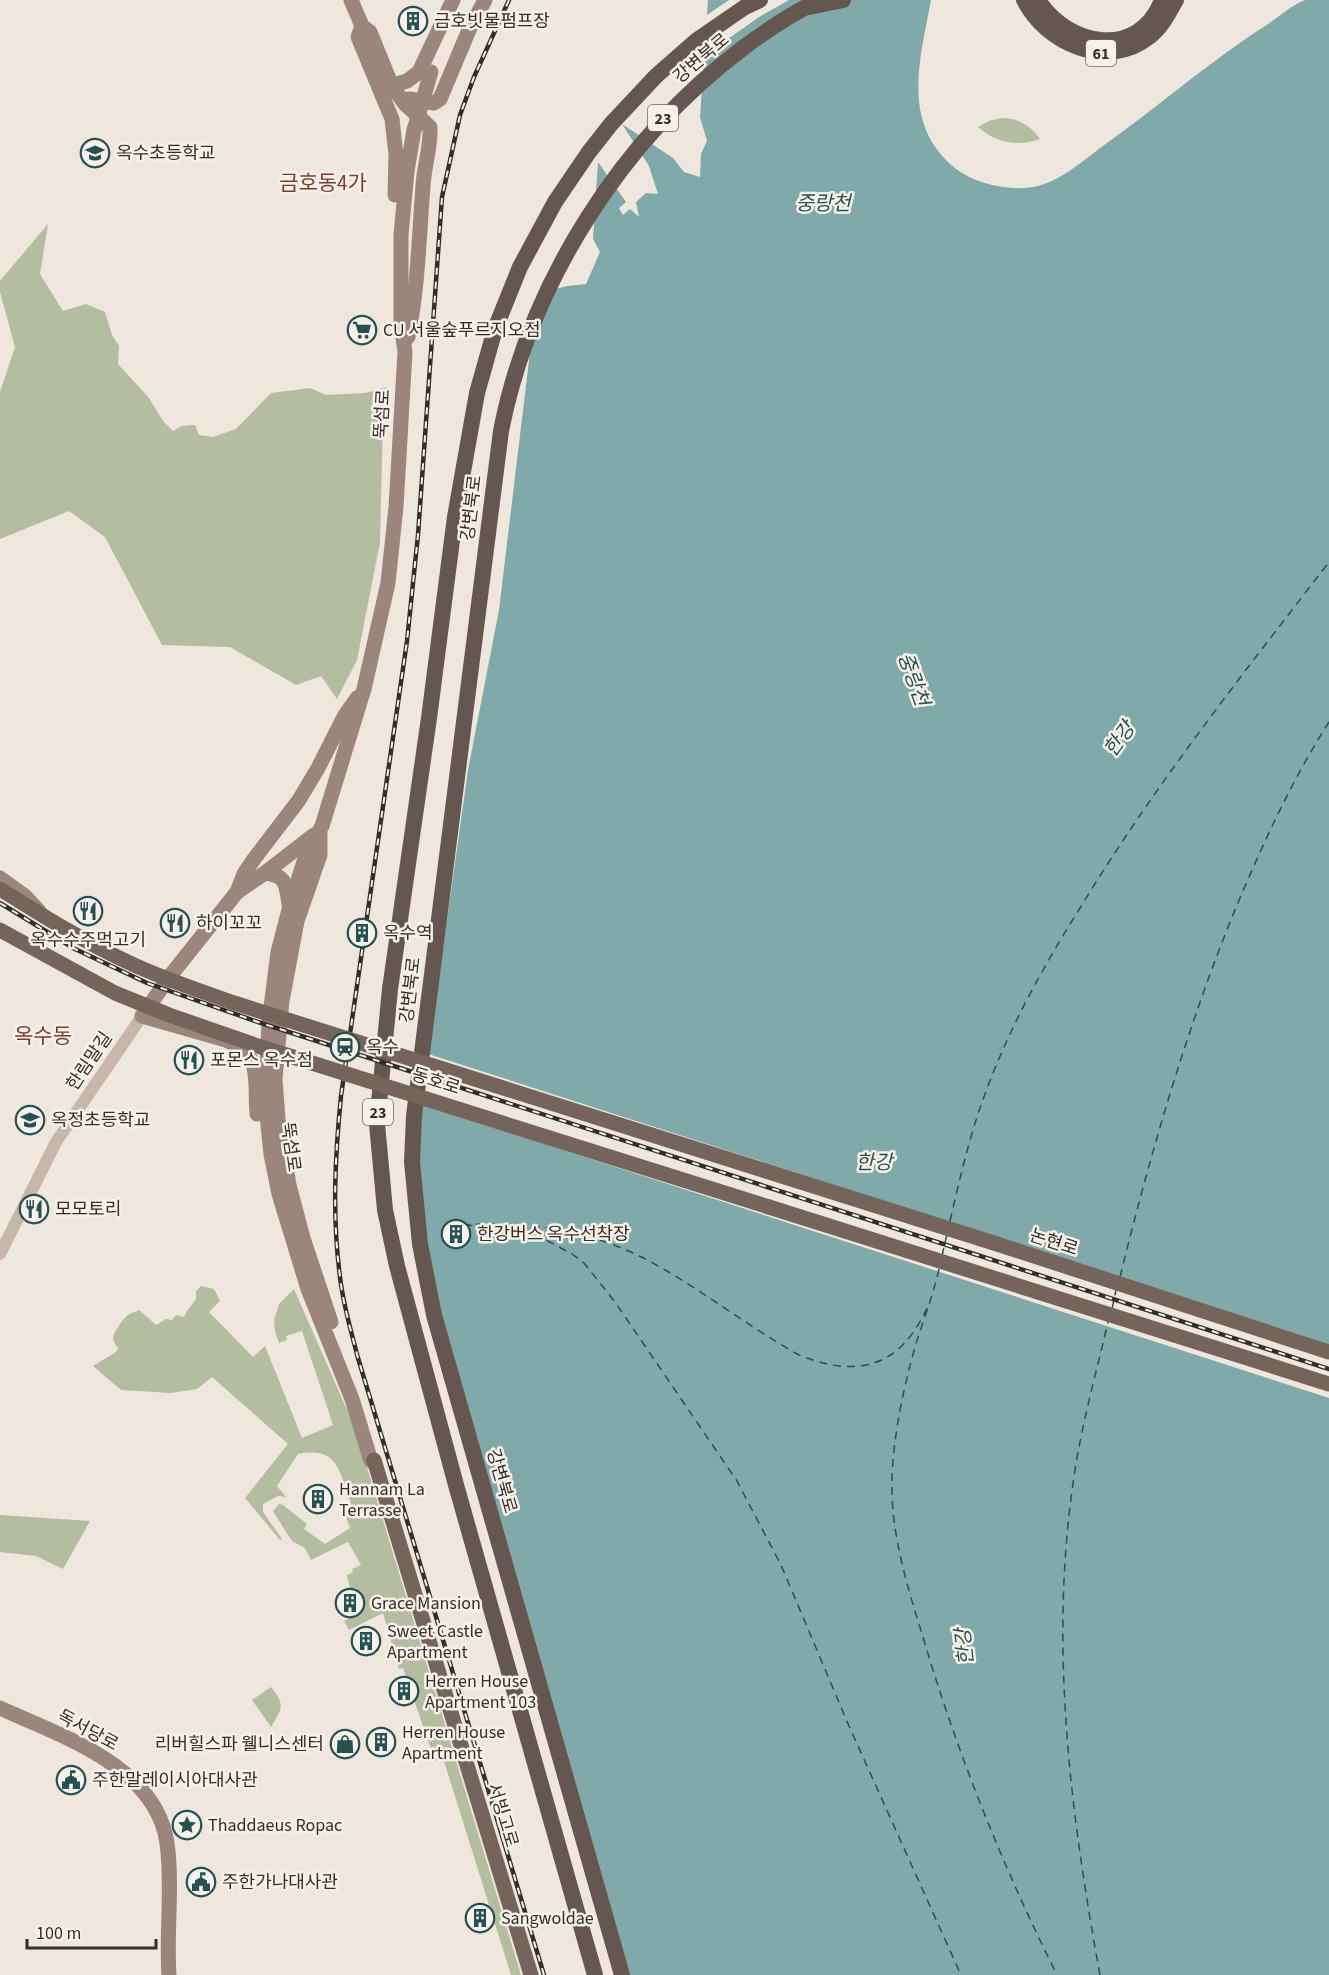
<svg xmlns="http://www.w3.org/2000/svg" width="1329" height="1975" viewBox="0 0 1329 1975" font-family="'Source Sans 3','Noto Sans KR',sans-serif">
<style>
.green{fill:#b4bda0}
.water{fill:#80a9a9}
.pier{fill:#efe6de}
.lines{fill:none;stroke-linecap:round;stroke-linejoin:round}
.ferry{stroke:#245152;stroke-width:1.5;stroke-dasharray:8 6;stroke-linecap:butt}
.tertiary{stroke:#c6b6ab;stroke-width:12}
.secondary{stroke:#9a867d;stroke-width:15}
.primary{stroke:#75645c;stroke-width:15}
.trunk{stroke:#65564f;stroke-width:16}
.rail-casing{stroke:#352d29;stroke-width:4.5}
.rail{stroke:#f8f1ea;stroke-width:2;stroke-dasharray:7;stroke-linecap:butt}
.secondary-bridge{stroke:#9a867d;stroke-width:15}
.primary-bridge{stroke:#75645c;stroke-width:15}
.labels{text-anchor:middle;stroke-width:5;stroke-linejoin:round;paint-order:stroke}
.shield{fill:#f8f1ea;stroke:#706863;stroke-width:1.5}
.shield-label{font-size:16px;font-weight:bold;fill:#352d29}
.poi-label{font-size:18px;fill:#352d29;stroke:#f8f1ea;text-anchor:start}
.street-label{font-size:18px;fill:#352d29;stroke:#f8f1ea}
.water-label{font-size:20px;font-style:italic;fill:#245152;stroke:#f8f1ea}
.quarter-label{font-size:21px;fill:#7b3b2c;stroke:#f8f1ea}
</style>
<rect width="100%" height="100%" fill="#efe6de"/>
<!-- green -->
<g class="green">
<path d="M1001,118c17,0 29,7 39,21 -21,8 -44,4 -62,-12l11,-6z"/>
<polygon points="48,224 40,274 63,311 86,304 105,312 112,335 119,346 118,364 149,398 163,421 173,431 182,426 195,425 199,435 213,437 236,429 271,393 310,388 326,395 365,393 388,387 383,417 380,542 357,660 337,699 321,676 296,685 230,647 162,645 105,537 69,511 0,539 0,392 15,347 0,292 0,281"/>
<path d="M201,1286l13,3 6,12 -11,11 44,45 12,-11 37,92 31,-13 -31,-94 -16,5 1,4 -8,3c-3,-7 -5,-15 -5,-23 1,-5 4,-10 5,-16l15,-15 61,139 166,547h-10l-68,-217 -8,3 -32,-93 -4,1 -16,-56 -34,17 -5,-9 16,-8 -4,-25 -6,1 -3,-14 6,-3 -1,-3 9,-4 -13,-23 -37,18 -6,-12 -13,-7 -6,-9 -13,-21 6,-7 4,1 24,19 -3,5 21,15 25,-16 -7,-20 8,-5c-12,-31 -12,-57 -53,-49l-21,32 9,11 -8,-1 -15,8v8l19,27 -2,1 -35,-42 43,-54 -76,-67 -15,12 -26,4 -50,-3 -28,-24 23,-14 2,-4c-2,-2 -4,-6 -5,-9 0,-6 11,-23 17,-25 3,-2 6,-2 9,-4l17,15 10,-6 6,1 4,-5 8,2 3,-6 9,-12v-8z"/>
<polygon points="0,1515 90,1521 63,1569 36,1556 0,1552"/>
<path d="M271,1687c14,18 12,20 0,40l-19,-27z"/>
</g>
<!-- water -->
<path class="water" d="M708,0h223c-11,60 -31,124 25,169 21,16 57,23 82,17 26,-7 48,-28 69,-43 54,-39 106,-84 161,-119 9,-6 28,-22 38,-24 7,0 16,0 23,0v1975h-705l-185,-654 -22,-144 1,-50 50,-357 31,-160 38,-316 30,-8 19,-2 14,-32 -7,-13 5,-77 28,40 -7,6 4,7 7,-6 9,8 -3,-15 10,-9 12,1 -9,-28 -27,-42 51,34 11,14 16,5 1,-23 6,-13 -7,-24z"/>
<!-- pier -->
<g class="pier">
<polygon points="729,0 789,0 759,17 701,58 704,17"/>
<polygon points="425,1053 1329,1344 1329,1398 418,1103"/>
</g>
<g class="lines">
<!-- ferry -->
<g class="ferry">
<path d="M950,1221c10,-43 20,-87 35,-127 24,-66 58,-127 95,-186 74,-122 162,-233 249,-346"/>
<polyline points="942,1256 947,1234"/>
<path d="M939,1269c-6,27 -16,52 -24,78 -12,43 -21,86 -23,130 -2,54 15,109 31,160 34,116 80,230 134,338"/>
<path d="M1120,1277c30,-122 65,-243 112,-360 28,-67 58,-134 97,-195"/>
<path d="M927,1308c-27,59 -69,71 -128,47 -48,-27 -92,-61 -139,-88 -62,-36 -129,-47 -200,-42l23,1 63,14 26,14 12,9 31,39 122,179 44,84 68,161 112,249"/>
<polyline points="1112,1309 1116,1290"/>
<path d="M1100,1975c-29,-158 -50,-323 -28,-484 7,-57 23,-113 36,-169"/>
</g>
<!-- tertiary -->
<polyline class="tertiary" points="0,1254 56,1142 142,1016"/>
<!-- secondary -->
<g class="secondary">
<path d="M351,0l11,26 8,6 22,54 13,18 25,23c1,20 -6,39 -7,59 -4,51 -5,101 -15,151"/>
<polyline points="362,26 358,37 392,119 396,155 395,195"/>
<polyline points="383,88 407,81 419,72 453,0"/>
<polyline points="409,99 434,103 440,99 469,30 485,0"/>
<polyline points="320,833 320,855 297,921 282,1001 275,1079 278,1119 289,1185 303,1238 331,1322"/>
<path d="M265,873c22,2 21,13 24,31"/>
<polyline points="0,878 25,896 39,911"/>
<polyline points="237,892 265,873 314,835"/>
<path d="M257,1114c-3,-35 7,-58 -31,-74l-84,-24 28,-40 67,-84 7,-18 10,-15 45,-59 19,-32 27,-53 12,-17"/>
<polyline points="371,1461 352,1399 308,1289 279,1194 271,1154 266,1106 267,1063 269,1023 278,952 290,906 306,855 322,826 364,689 388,583 396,507 405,352 401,323 401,235 407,171 414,130"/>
<path d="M0,1708c61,28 156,58 167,135 6,43 -1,88 2,132"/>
</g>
<!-- primary -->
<g class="primary">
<polyline points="766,1171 997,1244 1329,1352"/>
<polyline points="769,1207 1329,1384"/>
<polyline points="374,1460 531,1975"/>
</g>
<!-- trunk -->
<g class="trunk">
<path d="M1024,0c22,44 83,70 125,37 13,-10 19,-23 27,-37"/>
<path d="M1038,0c30,47 101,60 124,0"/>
<polyline points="809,7 843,0"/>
<polyline points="595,1975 456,1485 397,1266 385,1210 377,1124 390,989 429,718 455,517 477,393 495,329 520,267 555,202 589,152 611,124 656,76 697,40 745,7 760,0"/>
<path d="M622,1975l-188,-660 -14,-71 -8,-82 2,-46 87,-685c29,-148 121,-292 242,-383 24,-18 49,-35 77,-48"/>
</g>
<!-- rail casing -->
<g class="rail-casing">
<g id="rail">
<path d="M509,0l-35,77 -14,38 -18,82 -24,338 -11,106 -66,455c-6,60 -9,120 -1,181 3,27 11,54 18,81l186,617"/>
<polyline points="0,903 75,949 147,983 258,1022 1329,1369"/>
</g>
</g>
<!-- rail -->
<use href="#rail" class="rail"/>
<!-- secondary-bridge -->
<polyline class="secondary-bridge" points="414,130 431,72"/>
<!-- primary-bridge -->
<g class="primary-bridge">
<path d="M0,889c43,27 86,54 132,75 32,15 66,26 99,38l535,169"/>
<polyline points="0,930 115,993 169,1015 258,1046 769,1207"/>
</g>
</g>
<!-- icons -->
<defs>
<g id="building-ring" transform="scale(1.5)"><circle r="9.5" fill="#f8f1ea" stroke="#245152" stroke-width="1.5"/><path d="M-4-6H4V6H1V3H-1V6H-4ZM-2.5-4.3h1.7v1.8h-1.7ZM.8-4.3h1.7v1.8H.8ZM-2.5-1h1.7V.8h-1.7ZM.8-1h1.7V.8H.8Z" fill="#245152"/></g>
<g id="school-ring" transform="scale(1.5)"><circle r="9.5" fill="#f8f1ea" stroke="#245152" stroke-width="1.5"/><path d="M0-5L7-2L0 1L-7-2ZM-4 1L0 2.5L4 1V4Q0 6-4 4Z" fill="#245152"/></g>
<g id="supermarket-ring" transform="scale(1.5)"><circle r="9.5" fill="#f8f1ea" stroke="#245152" stroke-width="1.5"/><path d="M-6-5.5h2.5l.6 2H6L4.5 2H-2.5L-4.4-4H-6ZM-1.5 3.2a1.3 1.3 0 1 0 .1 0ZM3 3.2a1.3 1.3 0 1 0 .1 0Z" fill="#245152"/></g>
<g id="restaurant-ring" transform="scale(1.5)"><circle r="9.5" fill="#f8f1ea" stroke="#245152" stroke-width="1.5"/><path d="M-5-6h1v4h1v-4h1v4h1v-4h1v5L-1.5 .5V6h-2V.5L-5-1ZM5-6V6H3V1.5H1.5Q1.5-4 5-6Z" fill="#245152"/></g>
<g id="station-ring" transform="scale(1.5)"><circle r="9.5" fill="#f8f1ea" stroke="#245152" stroke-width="1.5"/><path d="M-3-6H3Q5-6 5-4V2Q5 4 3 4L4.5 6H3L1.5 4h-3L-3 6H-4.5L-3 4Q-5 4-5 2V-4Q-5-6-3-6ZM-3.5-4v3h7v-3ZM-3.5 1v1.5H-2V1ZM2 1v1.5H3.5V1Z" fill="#245152"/></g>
<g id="shop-ring" transform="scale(1.5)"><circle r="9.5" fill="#f8f1ea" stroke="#245152" stroke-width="1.5"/><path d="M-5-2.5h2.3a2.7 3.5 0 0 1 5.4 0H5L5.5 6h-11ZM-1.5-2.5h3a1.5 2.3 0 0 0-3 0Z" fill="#245152"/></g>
<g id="civic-ring" transform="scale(1.5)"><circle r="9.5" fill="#f8f1ea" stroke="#245152" stroke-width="1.5"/><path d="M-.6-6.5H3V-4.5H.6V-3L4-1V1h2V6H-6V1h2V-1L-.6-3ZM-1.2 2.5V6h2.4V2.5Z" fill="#245152"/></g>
<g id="sight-ring" transform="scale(1.5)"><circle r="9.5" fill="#f8f1ea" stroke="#245152" stroke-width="1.5"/><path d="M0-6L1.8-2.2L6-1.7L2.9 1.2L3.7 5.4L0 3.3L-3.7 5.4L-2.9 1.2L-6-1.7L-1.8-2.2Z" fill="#245152"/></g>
</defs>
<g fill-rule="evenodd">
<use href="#building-ring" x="413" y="21"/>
<use href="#school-ring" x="95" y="153"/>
<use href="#supermarket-ring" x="362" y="330"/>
<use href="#restaurant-ring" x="88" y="911"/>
<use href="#restaurant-ring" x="175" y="923"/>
<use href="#building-ring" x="362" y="933"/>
<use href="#station-ring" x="345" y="1047"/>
<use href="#restaurant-ring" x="189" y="1060"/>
<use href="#school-ring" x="30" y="1120"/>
<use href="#restaurant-ring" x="34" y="1209"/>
<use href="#building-ring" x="456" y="1234"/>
<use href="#building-ring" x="318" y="1499"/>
<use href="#building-ring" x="350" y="1603"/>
<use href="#building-ring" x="366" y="1641"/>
<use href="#building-ring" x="404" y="1691"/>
<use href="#building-ring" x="381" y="1742"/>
<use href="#shop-ring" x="345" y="1744"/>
<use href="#civic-ring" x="71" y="1780"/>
<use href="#sight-ring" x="187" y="1825"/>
<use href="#civic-ring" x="201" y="1882"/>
<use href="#building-ring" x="480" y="1918"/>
</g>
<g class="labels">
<!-- shield labels -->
<g class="shield">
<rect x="1086" y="40" width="30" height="26" rx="4.5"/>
<rect x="648" y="105" width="30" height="26" rx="4.5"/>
<rect x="363" y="1099" width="30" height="26" rx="4.5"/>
</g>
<g class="shield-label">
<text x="1101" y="59">61</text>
<text x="663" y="124">23</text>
<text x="378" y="1118">23</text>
</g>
<!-- poi labels -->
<g class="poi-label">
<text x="434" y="27">금호빗물펌프장</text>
<text x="116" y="159">옥수초등학교</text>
<text x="383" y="336">CU 서울숲푸르지오점</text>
<text x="196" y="929">하이꼬꼬</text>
<text x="383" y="939">옥수역</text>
<text x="88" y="946" text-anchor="middle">옥수수주먹고기</text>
<text x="366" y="1053">옥수</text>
<text x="210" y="1066">포몬스 옥수점</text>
<text x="51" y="1126">옥정초등학교</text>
<text x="55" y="1215">모모토리</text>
<text x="477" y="1240">한강버스 옥수선착장</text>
<text x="339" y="1495">Hannam La<tspan x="339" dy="21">Terrasse</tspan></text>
<text x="371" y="1609">Grace Mansion</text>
<text x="387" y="1637">Sweet Castle<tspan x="387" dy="21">Apartment</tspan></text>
<text x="425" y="1687">Herren House<tspan x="425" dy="21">Apartment 103</tspan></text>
<text x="402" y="1738">Herren House<tspan x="402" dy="21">Apartment</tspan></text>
<text x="324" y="1750" text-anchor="end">리버힐스파 웰니스센터</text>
<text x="92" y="1786">주한말레이시아대사관</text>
<text x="208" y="1831">Thaddaeus Ropac</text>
<text x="222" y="1888">주한가나대사관</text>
<text x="501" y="1924">Sangwoldae</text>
</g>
<!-- street labels -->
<g class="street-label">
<text transform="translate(701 58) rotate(-40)" y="6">강변북로</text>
<text transform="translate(382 414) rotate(-87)" y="6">뚝섬로</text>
<text transform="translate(471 508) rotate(-83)" y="6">강변북로</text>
<text transform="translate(410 990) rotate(-83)" y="6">강변북로</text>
<text transform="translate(89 1061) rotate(-56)" y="6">한림말길</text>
<text transform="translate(436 1081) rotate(18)" y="6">동호로</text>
<text transform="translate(291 1147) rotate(82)" y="6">뚝섬로</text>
<text transform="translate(1054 1242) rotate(18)" y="6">논현로</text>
<text transform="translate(502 1481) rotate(74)" y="6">강변북로</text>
<text transform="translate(88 1730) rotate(28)" y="6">독서당로</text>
<text transform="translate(503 1815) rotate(73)" y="6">서빙고로</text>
</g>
<!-- water labels -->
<g class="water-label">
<text x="823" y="210">중랑천</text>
<text transform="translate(914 679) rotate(70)" y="7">중랑천</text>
<text transform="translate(1119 739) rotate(-54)" y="7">한강</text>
<text x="874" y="1169">한강</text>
<text transform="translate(964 1647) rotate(-96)" y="7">한강</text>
</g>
<!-- quarter labels -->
<g class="quarter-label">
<text x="323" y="190">금호동4가</text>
<text x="43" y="1043">옥수동</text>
</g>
</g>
<!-- scale -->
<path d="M27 1939v9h129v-9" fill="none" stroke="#352d29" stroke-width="3"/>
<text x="36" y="1939" font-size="18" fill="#352d29" stroke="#f8f1ea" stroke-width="4.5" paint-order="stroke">100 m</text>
</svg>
